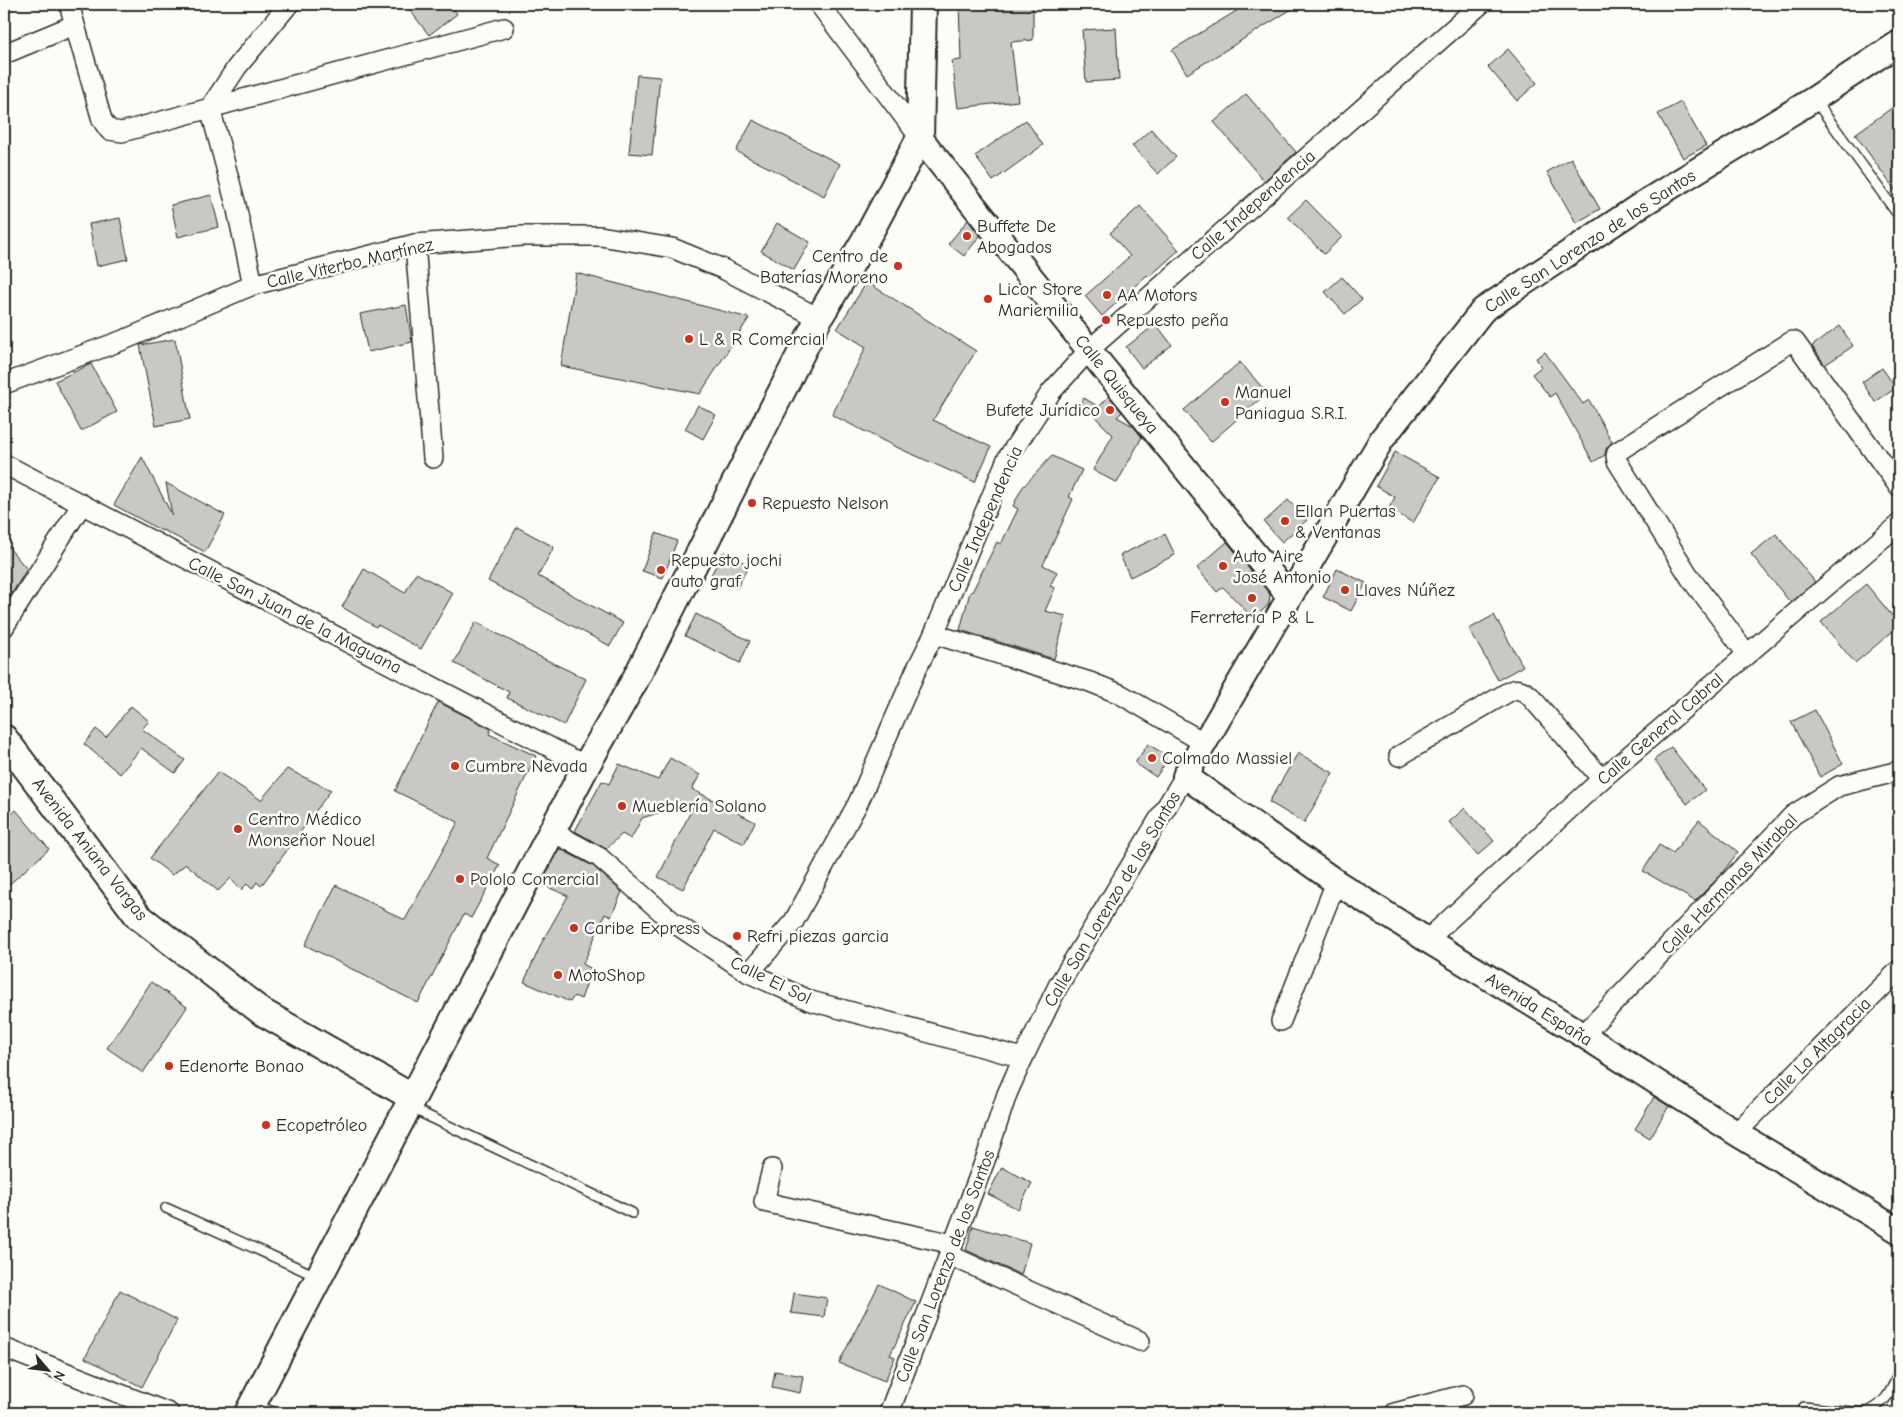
<svg xmlns="http://www.w3.org/2000/svg" width="1903" height="1417" viewBox="0 0 1903 1417" font-family="'Comic Neue',sans-serif">
<style>
.building{fill:#c9c8c4;stroke:#2b2b2b}
.lines{fill:none;stroke-linecap:round;stroke-linejoin:round}
.service-casing{stroke:#2b2b2b;stroke-width:12}
.minor-casing{stroke:#2b2b2b;stroke-width:22}
.tertiary-casing{stroke:#2b2b2b;stroke-width:28}
.secondary-casing{stroke:#2b2b2b;stroke-width:30}
.service{stroke:#fdfcf7;stroke-width:9}
.minor{stroke:#fdfcf7;stroke-width:19}
.tertiary{stroke:#fdfcf7;stroke-width:24}
.secondary{stroke:#fdfcf7;stroke-width:26}
.poi-dot{fill:#c8321e;stroke:#fdfcf7;stroke-width:2}
.labels{text-anchor:middle;stroke-width:5;stroke-linejoin:round;paint-order:stroke}
.street-label{font-size:18px;fill:#2b2b2b;stroke:#fdfcf7}
.poi-label{font-size:18px;fill:#2b2b2b;stroke:#fdfcf7;text-anchor:start}
</style>
<rect width="100%" height="100%" fill="#fdfcf7"/>
<filter id="ink" filterUnits="userSpaceOnUse"><feTurbulence type="fractalNoise" baseFrequency=".02" numOctaves="2"/><feDisplacementMap in="SourceGraphic" scale="10" xChannelSelector="R" yChannelSelector="G"/><feConvolveMatrix kernelMatrix="1 2 1 2 8 2 1 2 1" color-interpolation-filters="sRGB"/></filter>
<g filter="url(#ink)">
<!-- building -->
<g class="building">
<polygon points="405,4 450,4 457,14 429,35"/>
<polygon points="959,4 1033,4 1033,40 1011,42 1018,101 958,108 952,61 961,60"/>
<polygon points="1248,4 1300,4 1187,74 1172,50"/>
<polygon points="1116,28 1119,80 1086,82 1082,30"/>
<polygon points="1508,49 1537,83 1517,101 1488,67"/>
<polygon points="637,75 660,77 652,155 629,153"/>
<polygon points="1246,94 1296,152 1264,181 1214,122"/>
<polygon points="1681,102 1706,146 1683,158 1658,114"/>
<polygon points="1899,103 1899,196 1855,134"/>
<polygon points="753,120 840,164 824,196 736,151"/>
<polygon points="1026,120 1043,145 993,181 975,156"/>
<polygon points="1151,129 1176,157 1158,174 1132,146"/>
<polygon points="1571,158 1600,209 1576,223 1547,172"/>
<polygon points="211,195 219,227 178,237 171,205"/>
<polygon points="1306,200 1342,237 1324,254 1288,217"/>
<polygon points="1140,206 1179,250 1149,277 1147,275 1102,316 1085,296 1130,256 1110,233"/>
<polygon points="120,218 128,259 97,266 89,224"/>
<polygon points="968,220 980,236 964,256 948,244"/>
<polygon points="777,223 810,242 794,270 761,251"/>
<polygon points="576,273 749,318 700,394 561,366"/>
<polygon points="1342,277 1362,299 1345,314 1325,292"/>
<polygon points="867,282 976,351 933,420 991,447 975,482 894,446 832,415 866,347 837,329"/>
<polygon points="406,305 412,342 368,352 360,314"/>
<polygon points="1156,324 1172,345 1142,368 1126,347"/>
<polygon points="1840,326 1853,346 1825,365 1812,346"/>
<polygon points="175,339 190,419 156,426 140,345"/>
<polygon points="1545,352 1583,404 1589,400 1612,442 1606,449 1605,455 1593,462 1555,393 1550,397 1532,374 1541,367 1536,358"/>
<polygon points="1240,362 1267,393 1211,442 1184,410"/>
<polygon points="91,364 117,412 81,431 55,381"/>
<polygon points="1882,368 1896,388 1875,402 1862,382"/>
<polygon points="1109,396 1122,412 1117,417 1133,426 1142,437 1117,483 1093,470 1113,435 1081,403 1084,398 1099,407"/>
<polygon points="698,405 716,415 703,439 685,429"/>
<polygon points="1395,452 1440,477 1413,523 1389,508 1395,497 1376,486"/>
<polygon points="1052,456 1082,470 1069,497 1073,499 1043,565 1057,572 1050,586 1055,588 1045,611 1066,616 1054,659 960,630 970,592 972,592 997,542 1001,544 1018,509 1013,506 1022,488"/>
<polygon points="142,457 172,515 166,483 225,515 205,552 163,530 162,531 114,505"/>
<polygon points="1288,500 1307,520 1282,542 1264,522"/>
<polygon points="517,527 554,547 538,576 623,623 610,646 488,581"/>
<polygon points="656,533 677,541 663,578 642,571"/>
<polygon points="1165,534 1175,555 1130,577 1120,555"/>
<polygon points="1776,534 1815,582 1790,602 1751,554"/>
<polygon points="4,542 27,569 4,606"/>
<polygon points="1227,542 1270,594 1269,604 1254,619 1223,587 1217,592 1197,568"/>
<polygon points="723,552 749,565 737,588 711,575"/>
<polygon points="364,569 405,593 416,573 453,593 421,649 378,625 376,627 342,607"/>
<polygon points="1337,569 1366,583 1351,611 1323,597"/>
<polygon points="1866,584 1899,624 1899,626 1855,663 1821,622"/>
<polygon points="696,614 750,641 740,663 685,636"/>
<polygon points="1494,615 1523,666 1498,680 1469,629"/>
<polygon points="476,622 524,648 524,649 586,679 564,725 507,698 509,692 454,663"/>
<polygon points="438,702 491,729 489,734 536,756 487,858 500,865 471,918 464,914 418,1003 305,945 336,885 405,920 458,822 395,791"/>
<polygon points="131,706 149,721 142,729 185,760 175,773 141,748 120,774 84,744 96,729 106,737"/>
<polygon points="1815,710 1843,764 1820,777 1791,722"/>
<polygon points="1148,744 1164,754 1166,762 1156,777 1135,763"/>
<polygon points="1671,747 1705,790 1687,804 1654,760"/>
<polygon points="1298,753 1333,773 1304,823 1269,802"/>
<polygon points="670,758 700,775 692,789 755,822 744,844 714,828 683,889 658,877 696,801 642,818 631,839 622,834 606,849 575,831 602,781 609,784 619,764 658,780"/>
<polygon points="287,769 331,790 261,886 257,882 252,889 247,884 241,890 231,878 218,891 186,864 172,875 150,858 218,772 261,800"/>
<polygon points="1465,808 1494,841 1478,855 1449,822"/>
<polygon points="16,810 49,849 4,889 4,821"/>
<polygon points="1699,820 1738,852 1719,877 1695,901 1643,871 1659,845 1673,853"/>
<polygon points="560,849 593,866 622,892 611,917 605,914 583,964 592,969 581,999 574,996 570,1002 524,982 543,940 568,896 541,884"/>
<polygon points="151,982 187,1007 143,1073 107,1048"/>
<polygon points="1654,1097 1669,1106 1650,1138 1635,1129"/>
<polygon points="1002,1167 1032,1183 1018,1209 988,1194"/>
<polygon points="973,1226 1030,1243 1021,1275 966,1250"/>
<polygon points="879,1284 916,1302 890,1355 895,1357 885,1381 839,1363"/>
<polygon points="120,1290 177,1320 142,1387 85,1358"/>
<polygon points="794,1293 827,1298 824,1317 791,1313"/>
<polygon points="775,1371 803,1376 800,1393 772,1387"/>
</g>
<g class="lines">
<!-- service casing -->
<g class="service-casing">
<g id="service">
<polyline points="1814,99 1899,216"/>
<polyline points="409,1107 632,1213"/>
<polyline points="166,1208 316,1276"/>
<polyline points="255,1405 276,1413"/>
<polyline points="1804,1407 1862,1413"/>
<path d="M1865,1413c22,-11 24,-18 34,-40"/>
</g>
</g>
<!-- minor casing -->
<g class="minor-casing">
<g id="minor">
<polyline points="69,4 102,120 109,130 122,132 504,28"/>
<polyline points="819,4 920,138"/>
<polyline points="4,54 74,25"/>
<polyline points="415,244 433,458"/>
<polyline points="253,285 236,205 210,108 237,67 289,4"/>
<polyline points="4,384 126,339 253,285 415,244 523,236 600,236 672,248 723,269 819,318"/>
<polyline points="4,464 586,766"/>
<polyline points="4,627 82,504"/>
<polyline points="934,634 1090,682 1120,694 1203,742"/>
<polyline points="1747,654 1691,579 1617,461 1616,456 1617,452 1792,341 1795,342 1899,487"/>
<path d="M1399,756l111,-65c8,-3 12,-1 19,4l73,84"/>
<polyline points="553,832 599,857 673,922 749,973 811,1001 1023,1058"/>
<polyline points="1427,940 1602,779 1899,524"/>
<polyline points="749,973 794,921 858,803 916,670 934,634 1007,459 1051,392 1089,350 1481,4"/>
<polyline points="1281,1021 1336,882"/>
<polyline points="1583,1035 1793,815 1839,786 1899,771"/>
<polyline points="1736,1133 1899,970"/>
<polyline points="772,1169 764,1202 953,1244"/>
<polyline points="949,1255 1140,1341"/>
<polyline points="4,1348 169,1413"/>
<polyline points="889,1413 987,1155 1007,1094 1023,1058 1058,986 1185,776"/>
<polyline points="1395,1413 1463,1395"/>
</g>
</g>
<!-- tertiary casing -->
<g class="tertiary-casing">
<g id="tertiary">
<polyline points="1899,43 1814,99 1644,203 1483,310 1382,439 1185,776 1336,882 1427,940 1583,1035 1736,1133 1899,1231"/>
<polyline points="920,138 1089,350 1289,596"/>
</g>
</g>
<!-- secondary casing -->
<g class="secondary-casing">
<g id="secondary">
<polyline points="4,738 138,916 262,1012 412,1097"/>
<polyline points="248,1413 586,766 635,680 819,318 872,228 920,138 923,4"/>
</g>
</g>
<!-- service -->
<use href="#service" class="service"/>
<!-- minor -->
<use href="#minor" class="minor"/>
<!-- tertiary -->
<use href="#tertiary" class="tertiary"/>
<!-- secondary -->
<use href="#secondary" class="secondary"/>
</g>
</g>
<!-- markers -->
<g class="poi-dot">
<circle cx="967" cy="236" r="5"/>
<circle cx="898" cy="266" r="5"/>
<circle cx="1107" cy="295" r="5"/>
<circle cx="988" cy="299" r="5"/>
<circle cx="1106" cy="320" r="5"/>
<circle cx="689" cy="339" r="5"/>
<circle cx="1225" cy="402" r="5"/>
<circle cx="1110" cy="410" r="5"/>
<circle cx="752" cy="503" r="5"/>
<circle cx="1285" cy="521" r="5"/>
<circle cx="1223" cy="566" r="5"/>
<circle cx="661" cy="570" r="5"/>
<circle cx="1345" cy="590" r="5"/>
<circle cx="1252" cy="598" r="5"/>
<circle cx="1152" cy="758" r="5"/>
<circle cx="455" cy="766" r="5"/>
<circle cx="622" cy="806" r="5"/>
<circle cx="238" cy="829" r="5"/>
<circle cx="460" cy="879" r="5"/>
<circle cx="574" cy="928" r="5"/>
<circle cx="737" cy="936" r="5"/>
<circle cx="558" cy="975" r="5"/>
<circle cx="169" cy="1066" r="5"/>
<circle cx="266" cy="1125" r="5"/>
</g>
<g class="labels">
<!-- street labels -->
<g class="street-label">
<text transform="translate(1253 205) rotate(-41)" y="6">Calle Independencia</text>
<text transform="translate(1590 241) rotate(-33)" y="6">Calle San Lorenzo de los Santos</text>
<text transform="translate(350 263) rotate(-13)" y="6">Calle Viterbo Martínez</text>
<text transform="translate(1117 384) rotate(51)" y="6">Calle Quisqueya</text>
<text transform="translate(985 519) rotate(-66)" y="6">Calle Independencia</text>
<text transform="translate(295 615) rotate(27)" y="6">Calle San Juan de la Maguana</text>
<text transform="translate(1660 729) rotate(-41)" y="6">Calle General Cabral</text>
<text transform="translate(90 849) rotate(52)" y="6">Avenida Aniana Vargas</text>
<text transform="translate(1729 884) rotate(-46)" y="6">Calle Hermanas Mirabal</text>
<text transform="translate(1112 899) rotate(-59)" y="6">Calle San Lorenzo de los Santos</text>
<text transform="translate(771 980) rotate(26)" y="6">Calle El Sol</text>
<text transform="translate(1539 1009) rotate(32)" y="6">Avenida España</text>
<text transform="translate(1817 1051) rotate(-45)" y="6">Calle La Altagracia</text>
<text transform="translate(945 1266) rotate(-69)" y="6">Calle San Lorenzo de los Santos</text>
</g>
<!-- poi labels -->
<g class="poi-label">
<text x="977" y="232">Buffete De<tspan x="977" dy="21">Abogados</tspan></text>
<text x="888" y="262" text-anchor="end">Centro de<tspan x="888" dy="21">Baterías Moreno</tspan></text>
<text x="998" y="295">Licor Store<tspan x="998" dy="21">Mariemilia</tspan></text>
<text x="1117" y="301">AA Motors</text>
<text x="1116" y="326">Repuesto peña</text>
<text x="699" y="345">L &amp; R Comercial</text>
<text x="1235" y="398">Manuel<tspan x="1235" dy="21">Paniagua S.R.I.</tspan></text>
<text x="1100" y="416" text-anchor="end">Bufete Jurídico</text>
<text x="762" y="509">Repuesto Nelson</text>
<text x="1295" y="517">Ellan Puertas<tspan x="1295" dy="21">&amp; Ventanas</tspan></text>
<text x="1233" y="562">Auto Aire<tspan x="1233" dy="21">José Antonio</tspan></text>
<text x="671" y="566">Repuesto jochi<tspan x="671" dy="21">auto graf</tspan></text>
<text x="1355" y="596">Llaves Núñez</text>
<text x="1252" y="623" text-anchor="middle">Ferretería P &amp; L</text>
<text x="1162" y="764">Colmado Massiel</text>
<text x="465" y="772">Cumbre Nevada</text>
<text x="632" y="812">Mueblería Solano</text>
<text x="248" y="825">Centro Médico<tspan x="248" dy="21">Monseñor Nouel</tspan></text>
<text x="470" y="885">Pololo Comercial</text>
<text x="584" y="934">Caribe Express</text>
<text x="747" y="942">Refri piezas garcia</text>
<text x="568" y="981">MotoShop</text>
<text x="179" y="1072">Edenorte Bonao</text>
<text x="276" y="1131">Ecopetróleo</text>
</g>
</g>
<!-- margin -->
<rect width="1903" height="1417" fill="none" stroke="#fdfcf7" stroke-width="20"/>
<rect x="10" y="10" width="1883" height="1397" fill="none" stroke="#2b2b2b" stroke-width="2" filter="url(#ink)"/>
<!-- north arrow -->
<g transform="translate(48 1370) rotate(118)" stroke="#fdfcf7" stroke-width="4" paint-order="stroke">
<path d="M0-4L9 19L0 12L-9 19Z" fill="#2b2b2b"/>
<text y="-8" font-size="14" font-weight="bold" text-anchor="middle" fill="#2b2b2b">N</text>
</g>
</svg>
